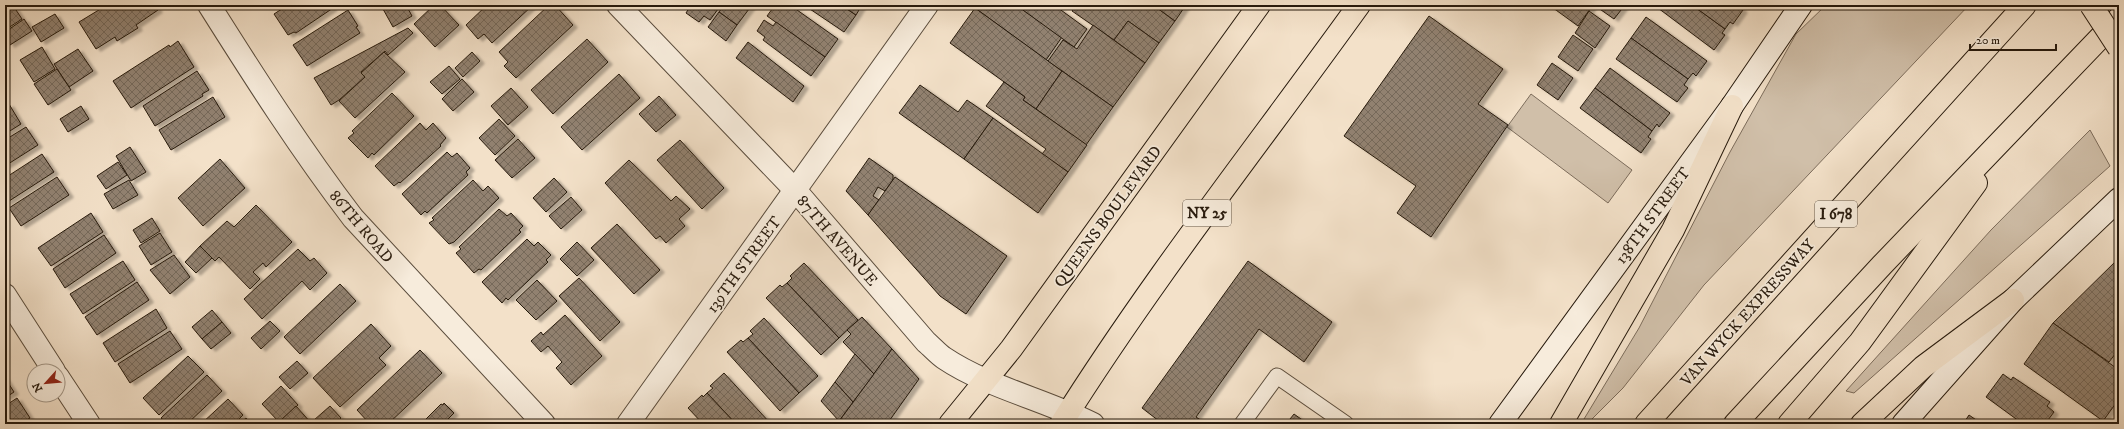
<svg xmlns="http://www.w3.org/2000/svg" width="2124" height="429" viewBox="0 0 2124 429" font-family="'IM FELL DW Pica',serif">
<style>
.grass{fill:#d0bfa9;stroke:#7c6c5b}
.building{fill:url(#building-cross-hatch);stroke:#271a0d;filter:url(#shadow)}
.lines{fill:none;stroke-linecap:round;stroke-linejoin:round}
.service-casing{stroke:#5a4c3c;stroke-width:17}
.minor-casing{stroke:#5a4c3c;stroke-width:24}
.secondary-casing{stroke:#271a0d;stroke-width:24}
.primary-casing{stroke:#271a0d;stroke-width:24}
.motorway-casing{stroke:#271a0d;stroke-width:24}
.service{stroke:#f7ecdc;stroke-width:15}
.minor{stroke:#f7ecdc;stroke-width:22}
.secondary{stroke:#f7ecdc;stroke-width:22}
.primary{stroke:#f3e1c9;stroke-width:22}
.motorway{stroke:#f3e1c9;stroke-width:22}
.primary-bridge-casing{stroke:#271a0d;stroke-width:24;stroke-linecap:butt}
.primary-bridge{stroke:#f3e1c9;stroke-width:22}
.labels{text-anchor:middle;stroke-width:3.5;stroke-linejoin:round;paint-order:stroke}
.shield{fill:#f7ecdc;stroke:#65594b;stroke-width:1}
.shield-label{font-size:15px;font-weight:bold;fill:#271a0d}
.street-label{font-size:16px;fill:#271a0d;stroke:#f7ecdc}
</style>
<defs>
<pattern id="building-cross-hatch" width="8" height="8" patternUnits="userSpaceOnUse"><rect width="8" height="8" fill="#91816f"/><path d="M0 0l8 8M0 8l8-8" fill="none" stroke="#76695a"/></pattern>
<filter id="shadow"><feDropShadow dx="4.5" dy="2.5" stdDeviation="1" flood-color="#0004"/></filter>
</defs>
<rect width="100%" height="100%" fill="#f3e1c9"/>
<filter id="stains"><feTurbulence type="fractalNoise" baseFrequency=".005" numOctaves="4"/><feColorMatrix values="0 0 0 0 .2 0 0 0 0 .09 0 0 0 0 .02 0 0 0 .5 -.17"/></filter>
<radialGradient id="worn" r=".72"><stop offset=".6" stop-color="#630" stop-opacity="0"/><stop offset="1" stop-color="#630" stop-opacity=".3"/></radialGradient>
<!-- grass -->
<g class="grass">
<polygon points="1826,5 1969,5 1704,285 1623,388 1587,424 1581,424 1639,328 1730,152 1796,34"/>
<polygon points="1531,94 1632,170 1608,203 1507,127"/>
<polygon points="2090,130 2110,166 1854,393 1846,391 1991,230"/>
</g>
<!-- building -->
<g class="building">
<polygon points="107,5 155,5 158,10 136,25 138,28 117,41 115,37 96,49 79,22"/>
<polygon points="288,5 331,5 333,8 296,33 294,32 288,35 274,14"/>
<polygon points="389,5 406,5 412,16 393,27 383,9"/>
<polygon points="434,5 440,5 459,25 435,47 414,24"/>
<polygon points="487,5 533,5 492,43 484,34 478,39 466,25"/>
<polygon points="549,5 555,5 573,25 516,78 504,66 508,62 499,52"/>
<polygon points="691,5 721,5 710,20 704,16 699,22 686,13"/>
<polygon points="724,5 752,5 737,25 719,12"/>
<polygon points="775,5 790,5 838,39 825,57 767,16"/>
<polygon points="804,5 841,5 856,15 844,32"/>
<polygon points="841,5 862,5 856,15"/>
<polygon points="977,5 1016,5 1062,37 1046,60 975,8"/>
<polygon points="1016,5 1054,5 1087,29 1074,47"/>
<polygon points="1076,5 1153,5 1175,21 1159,43 1128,21 1114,40 1072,11"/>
<polygon points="1153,5 1186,5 1175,21"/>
<polygon points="1549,5 1593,5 1578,26"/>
<polygon points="1594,5 1625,5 1614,19"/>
<polygon points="1654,5 1692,5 1725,29 1722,33 1725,35 1714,50"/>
<polygon points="1692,5 1737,5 1743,10 1733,24 1730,22 1725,29"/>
<polygon points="14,7 22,19 5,30 5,13"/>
<polygon points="975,8 1062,71 1036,109 1023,100 1025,97 950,43"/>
<polygon points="348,10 358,26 356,27 360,33 307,66 293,45"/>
<polygon points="1589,11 1610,26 1595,48 1575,33"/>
<polygon points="719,12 737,25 726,41 708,27"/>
<polygon points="55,14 64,28 41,42 32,27"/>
<polygon points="1429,16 1503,69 1478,104 1508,125 1431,237 1397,213 1416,186 1344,136"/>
<polygon points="1646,17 1707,61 1696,76 1693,73 1688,79 1631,38"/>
<polygon points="24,19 32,31 10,45 5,37 5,32"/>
<polygon points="764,20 773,26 776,22 825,57 811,76 763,40 765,37 757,31"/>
<polygon points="1128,21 1159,43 1145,63 1114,40"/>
<polygon points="1093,25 1145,63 1113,107 1048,61 1063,40 1077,49"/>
<polygon points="408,28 413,33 388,55 385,51 361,72 365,77 339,100 331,105 314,78"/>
<polygon points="1573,35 1593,49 1578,71 1558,57"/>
<polygon points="1631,38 1688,79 1684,85 1688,88 1677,102 1616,59"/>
<polygon points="587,39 608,62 553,114 531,90"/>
<polygon points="178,41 194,67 131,108 113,81 169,45 170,47"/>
<polygon points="748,42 804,86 793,102 736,58"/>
<polygon points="42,47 55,69 34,82 20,60"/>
<polygon points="78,49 93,71 69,87 54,64"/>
<polygon points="384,52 405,72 355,118 339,101 365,77 361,73"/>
<polygon points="472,52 480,61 463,77 455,68"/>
<polygon points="1552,63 1573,78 1558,100 1537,85"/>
<polygon points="449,66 460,79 442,94 430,82"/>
<polygon points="1610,68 1670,113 1659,127 1657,124 1652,131 1595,88"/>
<polygon points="57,69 71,90 48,105 34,84"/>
<polygon points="197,71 209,90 202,94 203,96 155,126 143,106"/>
<polygon points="1062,71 1113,107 1086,145 1036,109"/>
<polygon points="619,74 640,98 582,150 561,127"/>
<polygon points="462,79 474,92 453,111 442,99"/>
<polygon points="1004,82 1025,97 1023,100 1087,145 1068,172 1042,154 1046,149 986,106"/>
<polygon points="920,85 958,112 967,100 993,118 964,159 899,113"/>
<polygon points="511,88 528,107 508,125 491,106"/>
<polygon points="1595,88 1652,131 1648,137 1651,139 1641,153 1580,108"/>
<polygon points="392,93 414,116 374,155 372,153 368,158 348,138 354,133 352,131"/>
<polygon points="659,96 676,115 656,132 639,114"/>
<polygon points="213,97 225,117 171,150 159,130"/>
<polygon points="9,104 21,124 5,134 5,107"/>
<polygon points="81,106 89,119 68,132 60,119"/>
<polygon points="993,118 1068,172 1038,213 964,159"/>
<polygon points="499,119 515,136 495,155 479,138"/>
<polygon points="420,123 426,130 433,123 446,138 440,145 441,146 400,183 399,182 394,186 375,166"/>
<polygon points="26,127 38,145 5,166 5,140"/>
<polygon points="518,139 535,158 512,178 495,160"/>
<polygon points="680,140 724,188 702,209 657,160"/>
<polygon points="130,147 146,172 131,181 116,156"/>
<polygon points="447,152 452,157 457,153 470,168 466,172 468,175 427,213 425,211 421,215 402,194"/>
<polygon points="42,154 54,172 6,203 5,178"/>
<polygon points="869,158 893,175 893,180 885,191 878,187 873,196 879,200 868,215 846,191"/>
<polygon points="220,159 245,188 203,226 178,198"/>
<polygon points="629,160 671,201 676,196 690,209 679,219 685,226 666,243 660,236 656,239 605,183"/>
<polygon points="118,162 127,175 106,189 97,176"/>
<polygon points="57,177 69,195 21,226 9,208"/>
<polygon points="895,177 1007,256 966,314 940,296 868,215"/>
<polygon points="554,178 567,192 546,212 533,198"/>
<polygon points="129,180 138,195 113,209 104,194"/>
<polygon points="473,180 483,191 488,186 499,198 454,242 449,244 429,223 434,220 432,218"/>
<polygon points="571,197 582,210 561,229 549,216"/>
<polygon points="256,205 292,242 266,267 263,263 253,272 260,279 250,289 219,257 215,261 200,246 227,221 234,227"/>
<polygon points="499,209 507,216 511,213 523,226 519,230 521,232 481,270 479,269 474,273 456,253 461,249 459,247"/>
<polygon points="91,213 103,232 51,266 38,248"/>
<polygon points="152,218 160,231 141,243 133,230"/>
<polygon points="617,224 660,270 634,294 591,248"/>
<polygon points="160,233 172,252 151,265 139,246"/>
<polygon points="104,235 116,253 65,288 53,269"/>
<polygon points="527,239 534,246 538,242 551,255 546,260 548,262 508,300 506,298 502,303 482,282"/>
<polygon points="577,242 594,260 577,276 560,259"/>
<polygon points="200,246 212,258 196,273 185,262"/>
<polygon points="298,249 310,261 314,258 327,273 310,290 302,281 262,319 244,299"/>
<polygon points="174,255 190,277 170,294 150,270"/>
<polygon points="2119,258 2119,349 2109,362 2053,323"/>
<polygon points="123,261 135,280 83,314 70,294"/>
<polygon points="1248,261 1332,322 1304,362 1259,329 1196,417 1202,421 1200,424 1163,424 1142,408"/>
<polygon points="804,263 858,320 839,338 787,283 792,278 790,276"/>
<polygon points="579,278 620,322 600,341 559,296"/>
<polygon points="537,280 557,301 536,320 516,300"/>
<polygon points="137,282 149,300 97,335 85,317"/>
<polygon points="787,283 839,338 821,355 766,298 780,285 782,287"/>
<polygon points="340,284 356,301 300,354 284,337"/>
<polygon points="156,309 167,328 115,362 103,343"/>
<polygon points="212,310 222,322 202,339 192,327"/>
<polygon points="565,315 602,356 571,385 556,368 562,362 548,346 541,352 531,341 541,332 543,335"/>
<polygon points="862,317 892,349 874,374 843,342 851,334 847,330"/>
<polygon points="764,318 818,376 799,393 748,338 753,334 750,331"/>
<polygon points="270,321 280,331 261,349 251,338"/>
<polygon points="222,322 231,333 211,349 202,339"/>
<polygon points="2053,323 2119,370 2119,399 2103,421 2024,364"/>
<polygon points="371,324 391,346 379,358 386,365 340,407 313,378"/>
<polygon points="170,331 182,349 130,383 118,364"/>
<polygon points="748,338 799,393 780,411 727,352 741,340 743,342"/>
<polygon points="892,349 919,379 887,424 837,424"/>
<polygon points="420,350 442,373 388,424 370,424 357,410"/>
<polygon points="855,354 874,374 853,402 835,382"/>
<polygon points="188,356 204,372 159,415 143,398"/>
<polygon points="297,361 308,373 290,389 279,377"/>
<polygon points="724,373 771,424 736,424 707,393 713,388 710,386"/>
<polygon points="2003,374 2011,380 2013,377 2050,402 2047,406 2054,412 2045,424 2023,424 1986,397"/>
<polygon points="207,375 222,391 187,424 167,424 161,418"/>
<polygon points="5,378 14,392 5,398"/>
<polygon points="835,382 853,402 839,421 821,401"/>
<polygon points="281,386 298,405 279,422 262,404"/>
<polygon points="707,393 736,424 703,424 688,408 702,395 703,397"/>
<polygon points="17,398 30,418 20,424 5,424 5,406"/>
<polygon points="228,399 243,415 234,424 201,424"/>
<polygon points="444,403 454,413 443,424 425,424 423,422 441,404 443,405"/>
<polygon points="296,406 312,424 286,424 283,421 281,424 279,422"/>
<polygon points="330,406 341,418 335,424 318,424 314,420"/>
<polygon points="1294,414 1308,424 1286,424"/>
<polygon points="1969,415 1982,424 1963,424"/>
<polygon points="246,418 252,424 239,424"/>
</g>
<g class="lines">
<!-- service casing -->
<g class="service-casing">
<polyline id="service" points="1242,424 1277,376 1346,424"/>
</g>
<!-- minor casing -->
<g class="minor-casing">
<g id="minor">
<path d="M209,5c46,73 92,145 144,213l191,206"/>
<path d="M618,5l178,186 130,151c6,5 12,12 18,16 43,29 102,42 149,66"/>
<polyline points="5,295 54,371"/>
<polyline points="58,377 89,424"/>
<polyline points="628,424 927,5"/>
</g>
</g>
<!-- secondary casing -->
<g class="secondary-casing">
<g id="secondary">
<polyline points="1500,424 1732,106 1801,5"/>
<polyline points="1903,424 2013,300 2119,199"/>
</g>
</g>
<!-- primary casing -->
<g class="primary-casing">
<g id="primary">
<polyline points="950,424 1011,349 1259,5"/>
<path d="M1061,424c91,-145 198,-280 298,-419"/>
</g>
</g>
<!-- motorway casing -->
<g class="motorway-casing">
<g id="motorway">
<polyline points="1561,424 1673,230 1732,106"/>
<polyline points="1646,424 2025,5"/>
<polyline points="1735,424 1882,265 2119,18"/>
<polyline points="1789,424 1860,342 1976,183"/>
<polyline points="1862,424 1923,367 2013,300"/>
</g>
</g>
<!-- service -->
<use href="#service" class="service"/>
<!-- minor -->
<use href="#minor" class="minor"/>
<!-- secondary -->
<use href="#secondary" class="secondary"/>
<!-- primary -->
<use href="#primary" class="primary"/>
<!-- motorway -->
<use href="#motorway" class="motorway"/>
<!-- primary-bridge casing -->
<g class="primary-bridge-casing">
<polyline id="primary-bridge" points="2091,5 2119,48"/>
</g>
<!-- primary-bridge -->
<use href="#primary-bridge" class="primary-bridge"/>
</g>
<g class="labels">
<!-- shield labels -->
<g class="shield">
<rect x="1183" y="200" width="48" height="26" rx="3"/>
<rect x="1815" y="201" width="42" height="26" rx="3"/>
</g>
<g class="shield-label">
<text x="1207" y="218">NY 25</text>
<text x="1836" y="219">I 678</text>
</g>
<!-- street labels -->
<g class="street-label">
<text transform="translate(1652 215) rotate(-54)" y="6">138TH STREET</text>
<text transform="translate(1107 216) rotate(-54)" y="6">QUEENS BOULEVARD</text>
<text transform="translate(362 226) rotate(50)" y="6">86TH ROAD</text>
<text transform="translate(838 240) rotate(49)" y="6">87TH AVENUE</text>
<text transform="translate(743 264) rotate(-54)" y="6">139TH STREET</text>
<text transform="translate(1747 312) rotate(-48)" y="6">VAN WYCK EXPRESSWAY</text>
</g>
</g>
<!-- margin -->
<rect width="2124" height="429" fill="none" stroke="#f3e1c9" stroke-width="20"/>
<rect x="6" y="6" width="2112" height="417" fill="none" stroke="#271a0d" stroke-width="2"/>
<rect x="10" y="10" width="2104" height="409" fill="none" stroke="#271a0d"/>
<!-- north arrow -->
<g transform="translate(46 383) rotate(243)"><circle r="19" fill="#f7ecdc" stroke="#a49889"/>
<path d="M0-3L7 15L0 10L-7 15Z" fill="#8f2418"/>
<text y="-6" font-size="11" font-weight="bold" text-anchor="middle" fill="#271a0d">N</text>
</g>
<!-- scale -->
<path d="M1970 44v6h86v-6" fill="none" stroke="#271a0d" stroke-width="2"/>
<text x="1976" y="44" font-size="12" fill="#271a0d" stroke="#f7ecdc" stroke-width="3" paint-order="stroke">20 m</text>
<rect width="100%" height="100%" filter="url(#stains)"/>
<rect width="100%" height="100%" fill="url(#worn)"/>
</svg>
